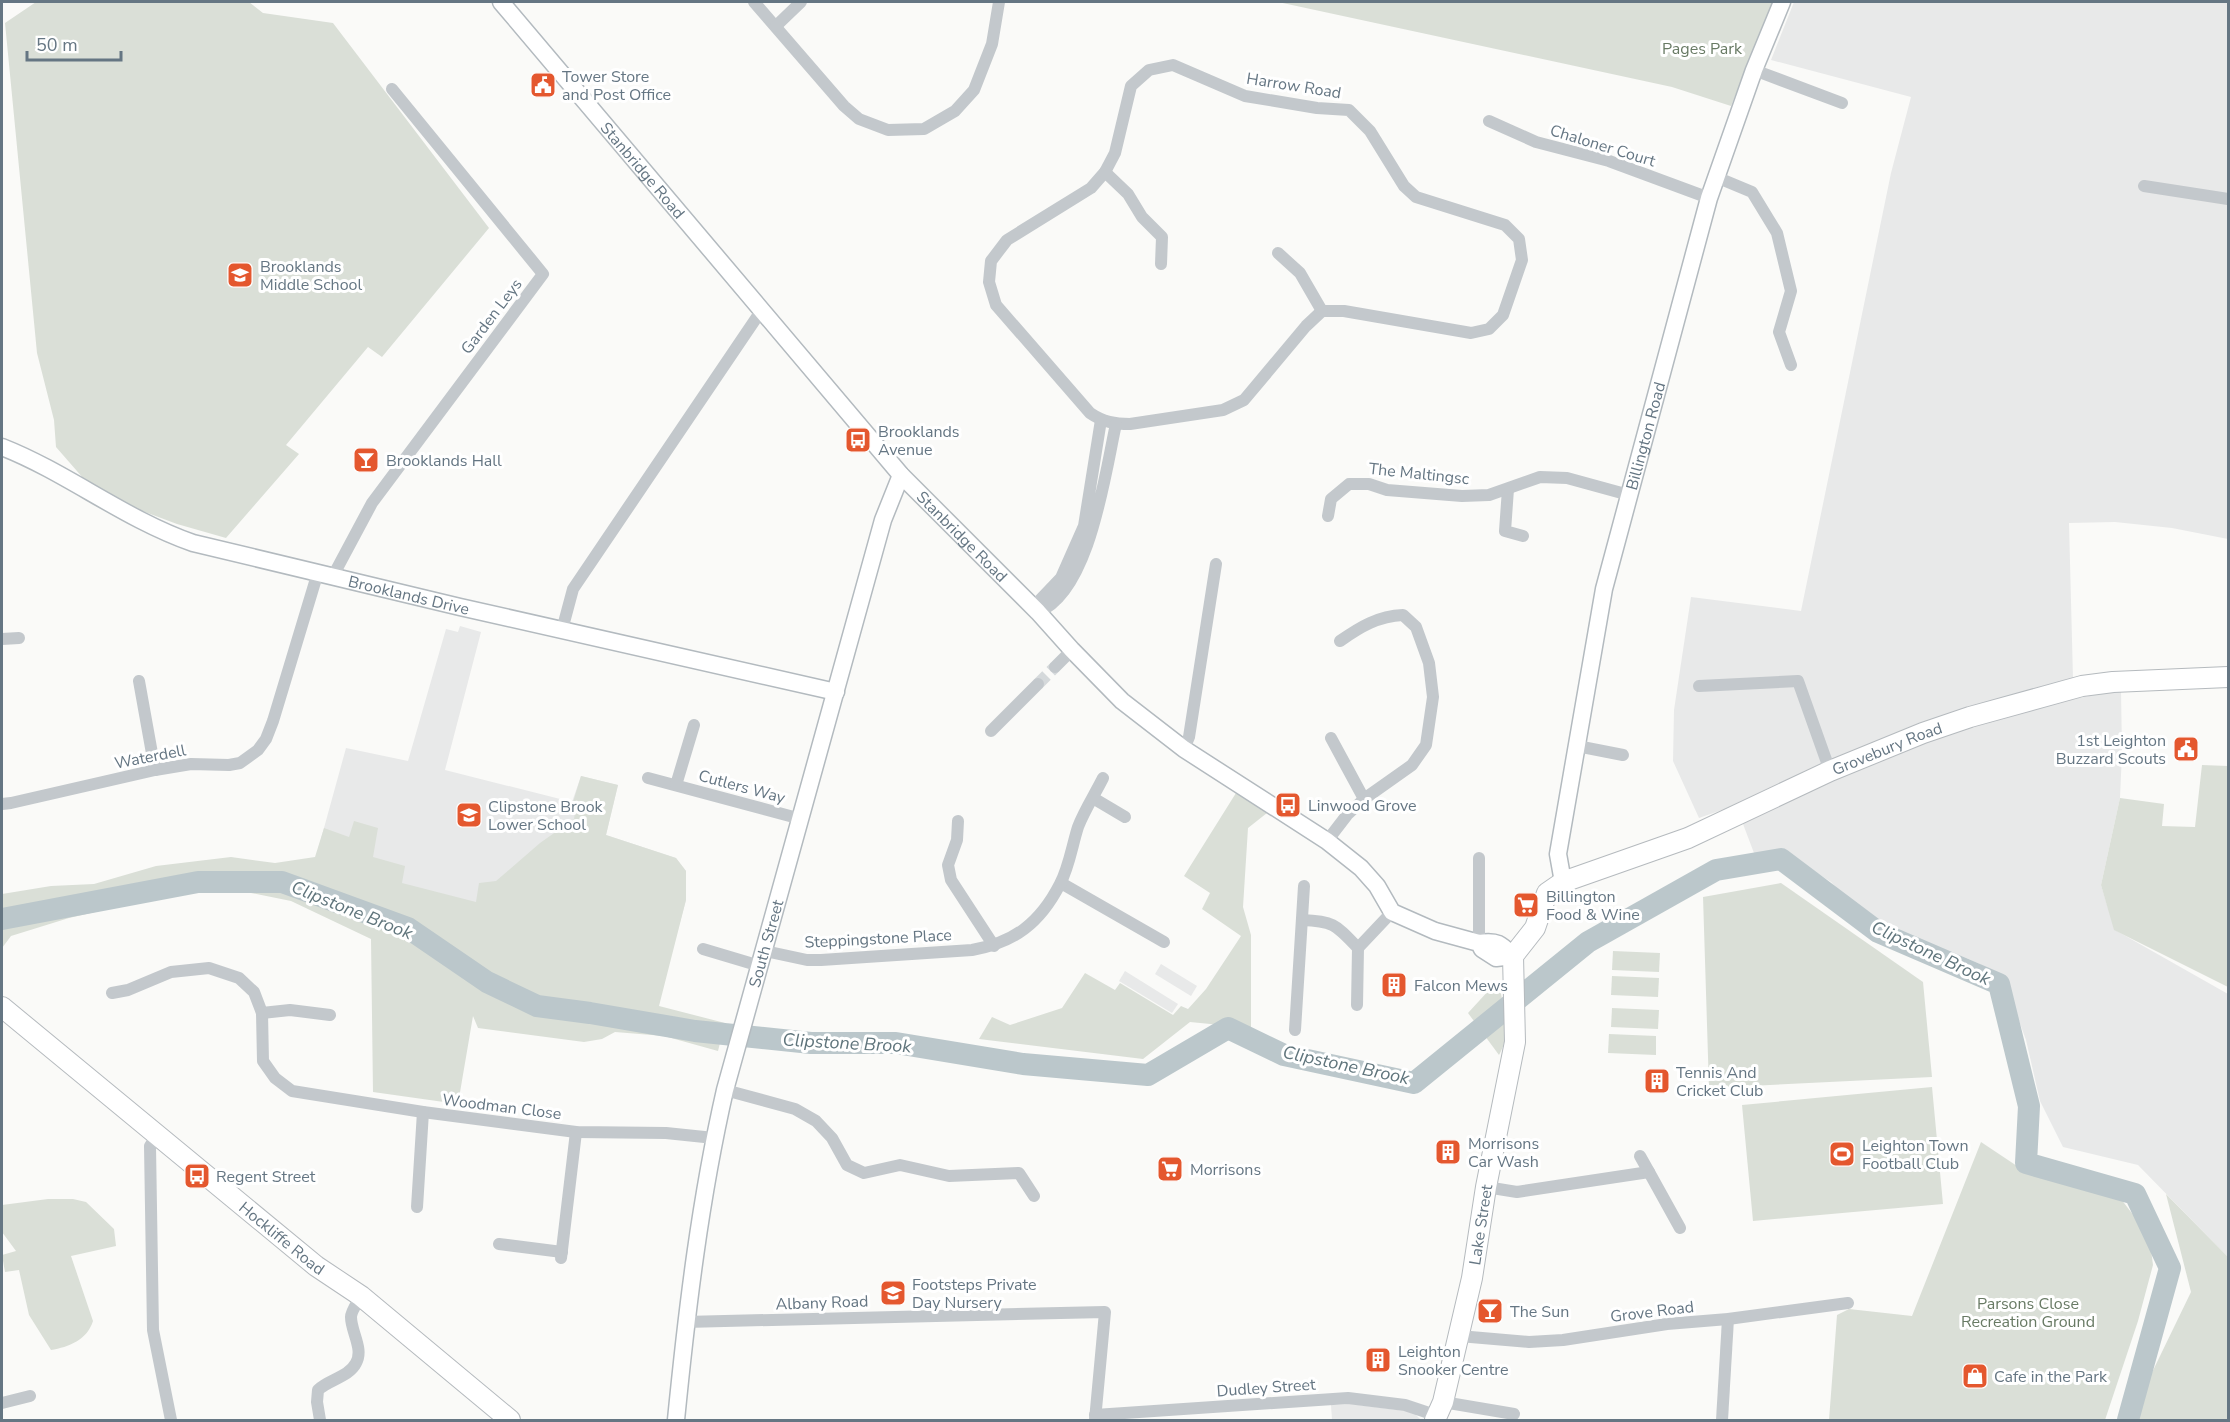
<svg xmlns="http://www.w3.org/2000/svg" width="2230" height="1422" viewBox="0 0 2230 1422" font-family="'Nunito Sans',sans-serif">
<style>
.built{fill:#e8e9e9}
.green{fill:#dadfd7}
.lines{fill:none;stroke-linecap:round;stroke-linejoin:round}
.river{stroke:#bbc7cb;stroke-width:22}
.street-tunnel{stroke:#d5d9db;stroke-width:12;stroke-dasharray:12 6;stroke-linecap:butt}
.secondary-casing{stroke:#b3babf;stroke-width:19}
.primary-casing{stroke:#b5babe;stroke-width:22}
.street{stroke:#c3c8cc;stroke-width:12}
.secondary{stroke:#fff;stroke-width:16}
.primary{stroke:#fff;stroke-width:20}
.labels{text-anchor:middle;stroke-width:6;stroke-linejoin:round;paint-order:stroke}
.park-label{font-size:16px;fill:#687a64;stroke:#fff}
.poi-label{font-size:16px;fill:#657683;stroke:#fff;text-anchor:start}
.street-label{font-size:16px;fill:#657683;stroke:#fff}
.water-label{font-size:18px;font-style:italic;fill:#60757c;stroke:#fff}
</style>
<rect width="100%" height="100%" fill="#fafaf8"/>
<!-- built -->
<g class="built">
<polygon points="1794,2 2228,2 2228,539 2172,528 2115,522 2069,523 2073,679 1808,780 1699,818 1673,761 1674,710 1691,597 1801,611 1891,173 1911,97 1771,60"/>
<polygon points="460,626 481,632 445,770 572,802 581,776 618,785 606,835 676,858 686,871 686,900 663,985 316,857 346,748 408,761 446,629 458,632"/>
<polygon points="2121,690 2122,753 2120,798 2101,885 2115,930 2228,994 2228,1257 2138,1165 2063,1147 2040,1101 2026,1040 2014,1007 2000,983 1980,964 1957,954 1897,943 1874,928 1831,882 1806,866 1786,857 1754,853 1743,824 1754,816 1918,742 2014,710"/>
<polygon points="1161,964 1197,986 1191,996 1155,974"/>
<polygon points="1125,971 1178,1004 1172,1013 1119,981"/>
<polygon points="1351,1404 1413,1412 1421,1420 1332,1420 1331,1405"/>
</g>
<!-- green -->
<g class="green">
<polygon points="36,2 249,2 263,13 333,23 489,228 382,357 368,347 286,445 299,454 226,538 177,524 97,494 56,447 54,420 37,353 5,23"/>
<polygon points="1278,2 1773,2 1731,106 1672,87"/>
<polygon points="2202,765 2228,766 2228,987 2114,930 2101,885 2120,798 2164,804 2162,826 2195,827"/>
<polygon points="581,776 618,785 606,835 676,858 686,871 686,900 659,1006 725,1023 718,1051 664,1036 615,1032 602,1039 584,1042 478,1028 473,1016 458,1104 373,1092 371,939 291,901 231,889 170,895 69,918 11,936 2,948 2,894 51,886 94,884 156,866 231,857 275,863 315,857 324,828 349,837 354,821 378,828 373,857 405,866 402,883 476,902 479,883 496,881 540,843 574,819 576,806 573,802"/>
<polygon points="1236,793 1267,813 1248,828 1243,907 1251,935 1251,1028 1190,1022 1143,1059 979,1039 992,1017 1010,1025 1062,1008 1085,973 1115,990 1120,983 1173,1015 1181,1006 1188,1009 1206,989 1241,936 1202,909 1210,893 1184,876"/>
<polygon points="1781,883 1923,982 1932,1077 1709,1088 1703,897"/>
<polygon points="1613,951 1660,953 1659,972 1612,970"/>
<polygon points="1612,976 1659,978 1658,997 1611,995"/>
<path d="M1499,983c4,24 13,50 0,72l-31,-42 22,-24z"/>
<polygon points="1612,1008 1659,1010 1658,1029 1611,1027"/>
<polygon points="1609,1034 1656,1036 1656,1055 1608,1053"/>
<polygon points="1932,1087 1943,1204 1753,1221 1742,1105"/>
<polygon points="1981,1142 2020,1168 2121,1199 2144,1229 2151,1250 2153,1265 2138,1321 2105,1420 1829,1420 1837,1315 1849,1309 1912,1316"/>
<polygon points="2166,1194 2228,1257 2228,1420 2129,1420 2191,1292"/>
<path d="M48,1199h25l13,3 28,27 2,17 -45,10 22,65c-6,19 -24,26 -42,29l-22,-35 -10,-45 -14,2 -3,-17 14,-4 -14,-19v-27z"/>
</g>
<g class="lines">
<!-- river -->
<polyline class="river" points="2,919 198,882 282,882 408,928 487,982 537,1006 590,1013 695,1031 811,1043 896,1043 1023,1064 1148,1075 1228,1028 1284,1055 1414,1083 1588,942 1716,870 1781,859 1878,932 1999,984 2029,1106 2026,1163 2135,1194 2170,1268 2128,1420"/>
<!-- street-tunnel -->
<polyline class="street-tunnel" points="1038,684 1055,667"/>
<!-- secondary casing -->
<g class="secondary-casing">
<g id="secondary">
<path id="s1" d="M501,2l400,473 137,137 34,38 50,51 62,48 143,92 34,27 16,18 15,26 43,19 44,12 3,6 14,9 17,-2"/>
<path id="s2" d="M2,447c66,26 122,72 191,96l267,64 376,85"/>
<path id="s3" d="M1563,882l-5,-28 46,-265 105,-391 45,-128 28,-68"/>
<path d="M1479,943c18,-3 22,1 34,13"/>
<path id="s4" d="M676,1420c11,-111 24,-220 49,-330l158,-570 18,-45"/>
</g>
</g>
<!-- primary casing -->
<g class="primary-casing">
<g id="primary">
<path id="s5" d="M2,1007l314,259 45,30 149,124"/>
<path id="s6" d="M1435,1420l8,-18 29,-124 14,-91 29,-145 -2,-86 22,-28 12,-35 16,-11 125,-44 142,-67 93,-38 47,-16 112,-31 31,-4 115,-5"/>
</g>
</g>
<!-- street -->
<g class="street">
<polyline points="754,2 844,106 859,119 888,130 924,129 955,111 974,90 992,44 999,2"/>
<polyline points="776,26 801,2"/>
<path d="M1173,65l72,31 72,12 32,2 21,21 34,55 12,11 89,28 14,14 3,21 -19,55 -14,14 -18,4 -127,-22h-22l-16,15 -62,74 -21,10 -93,14c-15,0 -27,-2 -40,-11l-94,-108 -7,-23 2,-21 16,-21 84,-52 14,-16 10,-19 16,-67 18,-16z"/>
<polyline points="1754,70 1842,103"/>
<polyline points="1489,121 1536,142 1609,161 1709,198"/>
<polyline points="1105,172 1128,194 1142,217 1162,237 1161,264"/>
<polyline points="1716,177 1752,192 1777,233 1791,291 1779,332 1791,365"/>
<polyline points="2144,186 2228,199"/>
<polyline points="1278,253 1300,273 1322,311"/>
<path d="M1101,420l-17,106 -23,52 -21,22 -2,12c52,-20 67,-139 78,-188"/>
<polyline points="1508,489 1505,531 1523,536"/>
<polyline points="1328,516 1331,499 1349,484 1369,484 1387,490 1462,496 1489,495 1540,477 1567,478 1629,495"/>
<polyline points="333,576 372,503 543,274 392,89"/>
<polyline points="562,630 573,589 761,311"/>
<polyline points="2,639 19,638"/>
<polyline points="1055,667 1072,650"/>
<polyline points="139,681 155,770"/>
<polyline points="1699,686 1798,681 1830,771"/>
<polyline points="991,731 1038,684"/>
<polyline points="1331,738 1364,799"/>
<polyline points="1577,746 1623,755"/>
<polyline points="1184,749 1189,737 1216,564"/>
<polyline points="648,778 801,819"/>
<polyline points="676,785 694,725"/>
<polyline points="1093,798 1125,817"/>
<polyline points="2,804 11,803 155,770 191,764 229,765 240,763 258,750 266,739 273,721 318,572"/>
<polyline points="958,821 957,840 948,865 951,880 994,946"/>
<path d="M1327,841l20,-26 17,-16 48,-34 14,-20 7,-48 -4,-34 -13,-36 -13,-12c-25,1 -43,12 -63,26"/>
<polyline points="1061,883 1164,942"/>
<path d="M1302,920c32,1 34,5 56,28l34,-36"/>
<polyline points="1479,943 1479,858"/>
<polyline points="703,949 760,966"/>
<path d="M765,951l42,9h14l151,-10c42,-7 68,-27 88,-66 9,-17 12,-38 18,-57 6,-16 17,-33 25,-49"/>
<polyline points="112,993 128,990 171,972 209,968 239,978 254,992 262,1013 263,1061 275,1078 292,1091 423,1112 576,1132 666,1133 714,1138"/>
<polyline points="1357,1005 1358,948"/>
<polyline points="262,1013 290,1010 330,1015"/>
<polyline points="1295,1030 1304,886"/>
<polyline points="725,1090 795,1109 816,1121 832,1138 847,1165 864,1173 900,1165 949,1176 1019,1173 1034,1196"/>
<polyline points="158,1134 150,1146 153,1330 171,1420"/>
<polyline points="1640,1156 1649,1172"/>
<polyline points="1486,1187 1517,1192 1649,1172 1680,1228"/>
<polyline points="417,1207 423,1112"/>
<polyline points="499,1244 562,1252"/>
<polyline points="561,1258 576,1132"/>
<polyline points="685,1322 1105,1312 1095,1420"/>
<polyline points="1459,1336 1529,1342 1563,1340 1667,1324 1728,1319 1848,1303"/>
<polyline points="1443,1402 1514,1414"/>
<polyline points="2,1403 30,1396"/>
<polyline points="1095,1415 1348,1398 1405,1405 1438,1416"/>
<path d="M320,1420l-3,-18 1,-12c10,-10 31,-13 38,-27 8,-14 -5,-31 -5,-46 0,-6 7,-15 10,-21"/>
<polyline points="1722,1420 1728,1319"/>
</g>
<!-- secondary -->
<use href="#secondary" class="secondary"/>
<!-- primary -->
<use href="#primary" class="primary"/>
</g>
<!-- icons -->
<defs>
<g id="civic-square" transform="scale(1.35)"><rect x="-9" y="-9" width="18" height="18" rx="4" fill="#e4572e" stroke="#fff"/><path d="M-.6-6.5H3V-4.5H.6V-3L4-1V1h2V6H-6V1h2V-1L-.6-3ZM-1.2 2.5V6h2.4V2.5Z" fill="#fff"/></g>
<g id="school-square" transform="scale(1.35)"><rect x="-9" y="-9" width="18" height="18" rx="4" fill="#e4572e" stroke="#fff"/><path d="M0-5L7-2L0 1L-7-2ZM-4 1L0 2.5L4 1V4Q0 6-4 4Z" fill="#fff"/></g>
<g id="bus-square" transform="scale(1.35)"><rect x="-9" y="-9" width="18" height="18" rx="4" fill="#e4572e" stroke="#fff"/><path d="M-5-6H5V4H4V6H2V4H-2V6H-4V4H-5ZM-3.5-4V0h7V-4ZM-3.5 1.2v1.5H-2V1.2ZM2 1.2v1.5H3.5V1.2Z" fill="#fff"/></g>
<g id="bar-square" transform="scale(1.35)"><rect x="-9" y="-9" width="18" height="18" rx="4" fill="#e4572e" stroke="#fff"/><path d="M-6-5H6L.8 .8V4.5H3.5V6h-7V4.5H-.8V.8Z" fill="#fff"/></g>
<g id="supermarket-square" transform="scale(1.35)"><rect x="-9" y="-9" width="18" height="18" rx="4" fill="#e4572e" stroke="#fff"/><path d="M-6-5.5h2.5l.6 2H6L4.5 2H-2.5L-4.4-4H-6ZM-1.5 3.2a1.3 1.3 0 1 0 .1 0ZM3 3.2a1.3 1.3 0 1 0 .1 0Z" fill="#fff"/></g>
<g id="building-square" transform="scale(1.35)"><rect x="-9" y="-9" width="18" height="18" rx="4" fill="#e4572e" stroke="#fff"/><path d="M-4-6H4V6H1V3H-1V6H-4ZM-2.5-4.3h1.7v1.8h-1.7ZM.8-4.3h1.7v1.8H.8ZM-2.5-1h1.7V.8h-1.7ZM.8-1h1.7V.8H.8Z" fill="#fff"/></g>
<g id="stadium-square" transform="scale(1.35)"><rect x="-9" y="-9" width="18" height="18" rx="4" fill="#e4572e" stroke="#fff"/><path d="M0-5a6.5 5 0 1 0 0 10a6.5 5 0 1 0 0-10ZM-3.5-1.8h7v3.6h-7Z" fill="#fff"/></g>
<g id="shop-square" transform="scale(1.35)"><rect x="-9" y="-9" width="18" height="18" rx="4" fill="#e4572e" stroke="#fff"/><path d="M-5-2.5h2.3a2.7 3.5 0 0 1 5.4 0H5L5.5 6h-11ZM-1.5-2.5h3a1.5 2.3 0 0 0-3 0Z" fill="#fff"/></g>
</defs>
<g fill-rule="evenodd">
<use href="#civic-square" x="543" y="85"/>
<use href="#school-square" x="240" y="275"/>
<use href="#bus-square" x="858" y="440"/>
<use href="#bar-square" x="366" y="460"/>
<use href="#civic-square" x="2186" y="749"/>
<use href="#bus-square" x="1288" y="805"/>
<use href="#school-square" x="469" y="815"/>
<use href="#supermarket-square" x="1526" y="905"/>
<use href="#building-square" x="1394" y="985"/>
<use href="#building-square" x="1657" y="1081"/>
<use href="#building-square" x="1448" y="1152"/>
<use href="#stadium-square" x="1842" y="1154"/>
<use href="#supermarket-square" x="1170" y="1169"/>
<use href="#bus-square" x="197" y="1176"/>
<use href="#school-square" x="893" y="1293"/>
<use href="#bar-square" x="1490" y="1311"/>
<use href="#building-square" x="1378" y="1360"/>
<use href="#shop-square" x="1975" y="1376"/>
</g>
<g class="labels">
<!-- park labels -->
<g class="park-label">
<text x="1702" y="54">Pages Park</text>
<text x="2028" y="1309">Parsons Close<tspan x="2028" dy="18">Recreation Ground</tspan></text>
</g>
<!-- poi labels -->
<g class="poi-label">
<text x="562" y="82">Tower Store<tspan x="562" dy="18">and Post Office</tspan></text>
<text x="260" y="272">Brooklands<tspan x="260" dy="18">Middle School</tspan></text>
<text x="878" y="437">Brooklands<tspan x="878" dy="18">Avenue</tspan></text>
<text x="386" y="466">Brooklands Hall</text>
<text x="2166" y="746" text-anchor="end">1st Leighton<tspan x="2166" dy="18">Buzzard Scouts</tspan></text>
<text x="1308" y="811">Linwood Grove</text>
<text x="488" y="812">Clipstone Brook<tspan x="488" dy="18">Lower School</tspan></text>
<text x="1546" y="902">Billington<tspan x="1546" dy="18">Food &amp; Wine</tspan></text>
<text x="1414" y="991">Falcon Mews</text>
<text x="1676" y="1078">Tennis And<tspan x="1676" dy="18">Cricket Club</tspan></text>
<text x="1468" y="1149">Morrisons<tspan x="1468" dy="18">Car Wash</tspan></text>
<text x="1862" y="1151">Leighton Town<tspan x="1862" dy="18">Football Club</tspan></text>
<text x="1190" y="1175">Morrisons</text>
<text x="216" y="1182">Regent Street</text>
<text x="912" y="1290">Footsteps Private<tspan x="912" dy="18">Day Nursery</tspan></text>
<text x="1510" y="1317">The Sun</text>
<text x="1398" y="1357">Leighton<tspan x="1398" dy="18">Snooker Centre</tspan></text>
<text x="1994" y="1382">Cafe in the Park</text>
</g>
<!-- street labels -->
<g class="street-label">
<text transform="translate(1294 85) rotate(9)" y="6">Harrow Road</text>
<text transform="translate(1603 145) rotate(17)" y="6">Chaloner Court</text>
<text dy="6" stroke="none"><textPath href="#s1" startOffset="220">Stanbridge Road</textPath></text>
<text transform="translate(491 316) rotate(-53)" y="6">Garden Leys</text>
<text dy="6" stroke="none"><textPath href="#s3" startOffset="456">Billington Road</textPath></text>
<text transform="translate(1419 473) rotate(6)" y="6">The Maltingsc</text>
<text dy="6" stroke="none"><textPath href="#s1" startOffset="706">Stanbridge Road</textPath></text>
<text dy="6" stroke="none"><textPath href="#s2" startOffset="436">Brooklands Drive</textPath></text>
<text dy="6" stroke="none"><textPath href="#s6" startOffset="916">Grovebury Road</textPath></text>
<text transform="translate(150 756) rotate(-11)" y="6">Waterdell</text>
<text transform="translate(742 786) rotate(15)" y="6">Cutlers Way</text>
<text transform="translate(878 938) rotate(-3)" y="6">Steppingstone Place</text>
<text dy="6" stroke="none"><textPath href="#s4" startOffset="486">South Street</textPath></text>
<text transform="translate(502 1106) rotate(7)" y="6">Woodman Close</text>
<text dy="6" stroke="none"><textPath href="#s6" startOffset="201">Lake Street</textPath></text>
<text dy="6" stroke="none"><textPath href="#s5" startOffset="363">Hockliffe Road</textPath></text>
<text transform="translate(822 1302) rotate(-2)" y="6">Albany Road</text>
<text transform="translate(1652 1311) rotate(-7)" y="6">Grove Road</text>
<text transform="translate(1266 1387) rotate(-4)" y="6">Dudley Street</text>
</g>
<!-- water labels -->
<g class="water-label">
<text transform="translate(352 910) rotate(22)" y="6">Clipstone Brook</text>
<text transform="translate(1931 953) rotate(25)" y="6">Clipstone Brook</text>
<text transform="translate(847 1043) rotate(3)" y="6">Clipstone Brook</text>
<text transform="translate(1346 1065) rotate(12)" y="6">Clipstone Brook</text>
</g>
</g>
<!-- border -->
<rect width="2230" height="1422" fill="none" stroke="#657683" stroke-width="6"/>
<!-- scale -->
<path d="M27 51v9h94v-9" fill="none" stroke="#657683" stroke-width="3"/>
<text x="36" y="51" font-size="18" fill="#657683" stroke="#ffffff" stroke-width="4.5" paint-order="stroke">50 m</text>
</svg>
